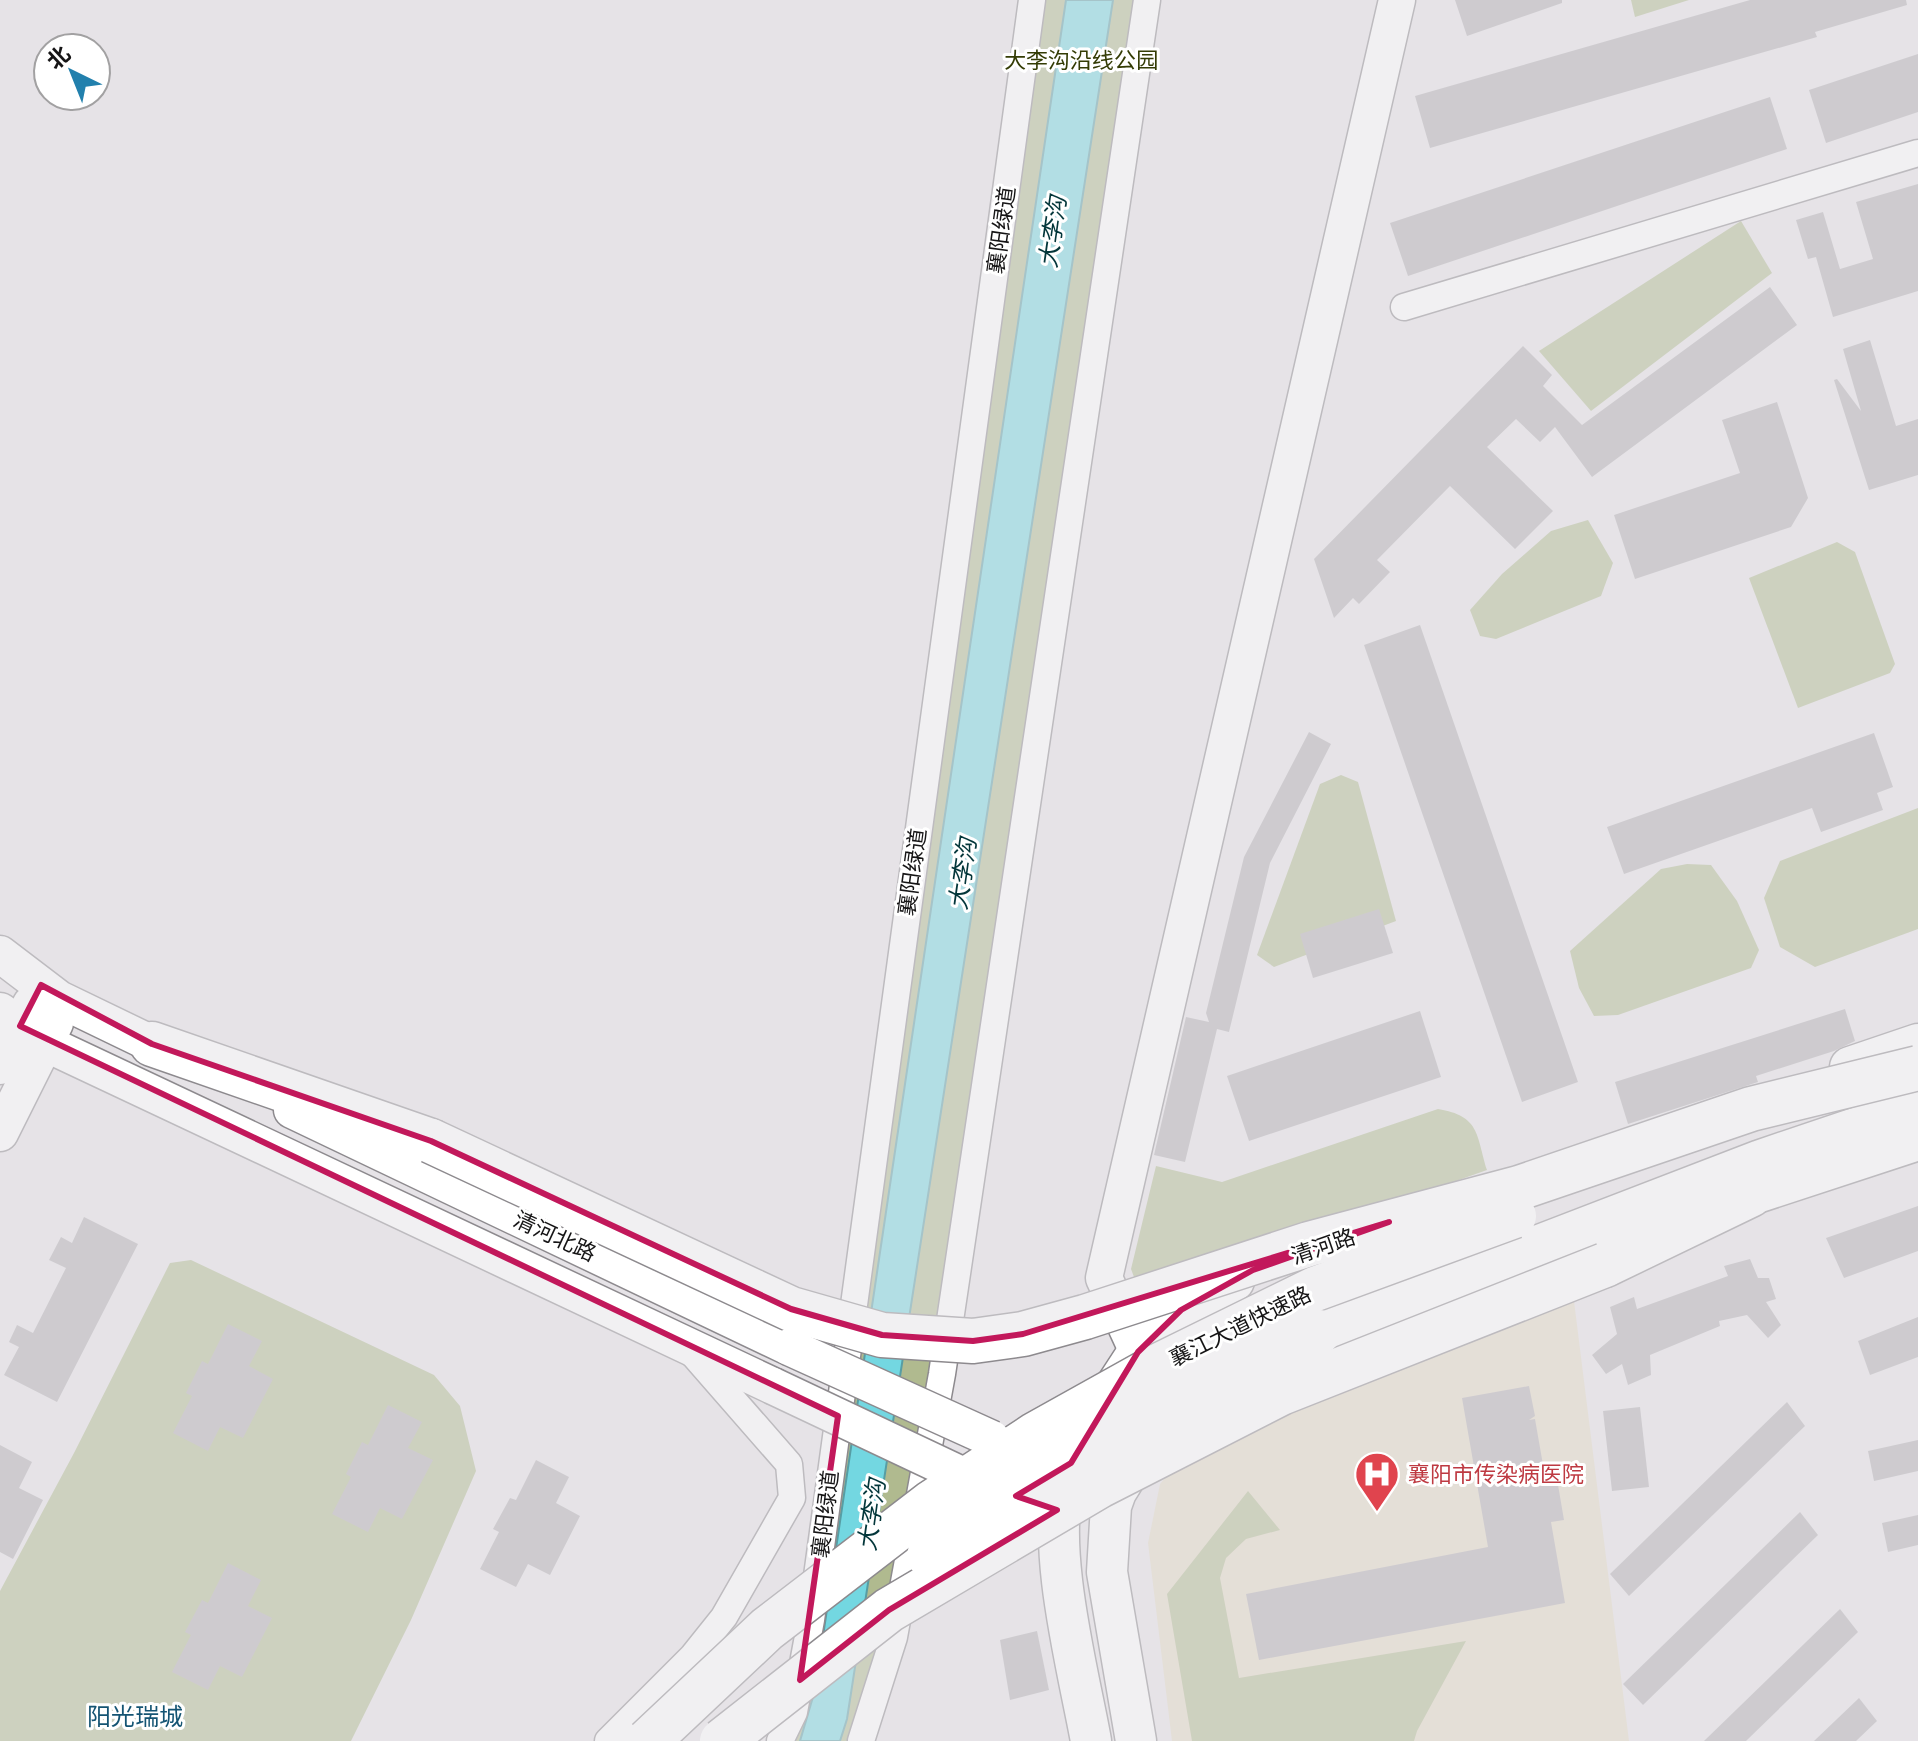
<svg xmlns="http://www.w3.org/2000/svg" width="1918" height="1741" viewBox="0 0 1918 1741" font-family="Ubuntu,'Noto Sans SC',sans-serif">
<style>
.medical{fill:#e3d9c4}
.green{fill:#b0ba8f}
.water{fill:#73d7e1;stroke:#579da4;stroke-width:2}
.building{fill:#b2aeb2}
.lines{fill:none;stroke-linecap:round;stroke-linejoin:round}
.street-casing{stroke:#8d8a8e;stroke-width:29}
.secondary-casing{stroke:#8d8a8e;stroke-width:39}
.primary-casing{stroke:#8d8a8e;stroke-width:43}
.highway-casing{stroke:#8d8a8e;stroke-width:47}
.street{stroke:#fff;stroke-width:26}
.secondary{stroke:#fff;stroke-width:36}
.primary{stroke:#fff;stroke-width:40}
.highway{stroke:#fff;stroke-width:44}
.secondary-bridge-casing{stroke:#8d8a8e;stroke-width:39;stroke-linecap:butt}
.highway-bridge-casing{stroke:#8d8a8e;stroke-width:47;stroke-linecap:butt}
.secondary-bridge{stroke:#fff;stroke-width:36}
.highway-bridge{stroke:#fff;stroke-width:44}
.marked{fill:none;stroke:#c2185b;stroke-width:6;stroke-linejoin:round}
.labels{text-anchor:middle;stroke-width:6;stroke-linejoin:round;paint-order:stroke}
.park-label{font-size:22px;fill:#343c05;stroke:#fff}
.street-label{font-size:22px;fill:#161516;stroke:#fff}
.health-label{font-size:22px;fill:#be3a42;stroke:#fff;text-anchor:start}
.water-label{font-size:24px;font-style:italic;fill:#03363a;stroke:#fff}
.neighbourhood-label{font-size:24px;fill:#145473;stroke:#fff}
</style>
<rect width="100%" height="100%" fill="#e6e3e7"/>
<!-- medical -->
<polygon class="medical" points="1571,1277 1629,1741 1172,1741 1148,1543 1160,1484 1208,1425"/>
<!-- green -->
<g class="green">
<polygon points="1032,0 1147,0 894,1637 861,1741 780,1741"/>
<polygon points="1631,0 1689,0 1635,17"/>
<polygon points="1741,221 1772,273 1591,411 1539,351"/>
<polygon points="1588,520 1613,563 1601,596 1496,639 1480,636 1470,610 1502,574 1551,531"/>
<polygon points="1837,542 1855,552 1895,664 1890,673 1798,708 1749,578"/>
<polygon points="1341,775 1358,782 1396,921 1274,967 1257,955 1320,784"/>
<polygon points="1918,808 1918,929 1815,967 1780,947 1764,898 1780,861"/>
<polygon points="1687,864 1711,865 1737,901 1759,950 1751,968 1618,1015 1594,1016 1579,988 1570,951 1661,869"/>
<path d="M1438,1109c42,7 38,25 49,61l-347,123 -9,-24 25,-103 66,16z"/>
<polygon points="191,1260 434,1375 460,1406 476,1471 411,1620 351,1741 0,1741 0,1591 74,1453 170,1263"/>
<polygon points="1248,1491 1280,1530 1246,1539 1226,1558 1220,1578 1239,1678 1466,1641 1417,1731 1414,1741 1192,1741 1167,1594"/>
</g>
<!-- water -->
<polygon class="water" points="1066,0 1113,0 847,1719 840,1741 800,1741 815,1690"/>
<!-- building -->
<g class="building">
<polygon points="1455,0 1562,0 1562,3 1467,36"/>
<polygon points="1750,0 1906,0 1907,5 1815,32 1817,37 1430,148 1415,96"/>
<polygon points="1918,54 1918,112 1826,143 1809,90"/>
<polygon points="1770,97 1787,149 1408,276 1390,223"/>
<polygon points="1918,184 1918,291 1833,317 1816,257 1808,259 1796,220 1823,212 1840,269 1873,259 1856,202"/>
<polygon points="1770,287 1797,325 1592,477 1555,427 1540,442 1516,419 1487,447 1553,511 1515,549 1450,486 1377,560 1390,572 1359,604 1353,598 1334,618 1314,559 1523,346 1552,375 1543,386 1582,425"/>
<polygon points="1870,340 1896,426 1918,419 1918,475 1869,490 1834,380 1837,379 1861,411 1843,349"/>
<polygon points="1777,402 1808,498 1791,527 1635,579 1614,515 1740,473 1722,420"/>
<polygon points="1420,625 1578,1082 1522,1102 1364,645"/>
<polygon points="1309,732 1331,744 1270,863 1229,1032 1217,1029 1185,1162 1154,1155 1186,1017 1209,1022 1206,1013 1244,857"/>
<polygon points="1874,733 1893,787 1877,793 1883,810 1821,832 1812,808 1624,874 1607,827"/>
<polygon points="1379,909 1393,953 1313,978 1300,934"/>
<polygon points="1845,1009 1855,1041 1834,1051 1756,1076 1758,1082 1628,1124 1615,1082"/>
<polygon points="1420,1011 1441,1077 1249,1141 1227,1076"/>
<polygon points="1918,1206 1918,1251 1844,1278 1826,1238"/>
<polygon points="84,1217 138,1244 57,1402 4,1375 19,1347 9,1342 17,1325 33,1333 66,1268 49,1260 61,1237 72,1243"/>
<polygon points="1750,1259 1758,1278 1769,1278 1776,1299 1766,1302 1781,1325 1768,1338 1747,1315 1719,1321 1720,1326 1650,1355 1651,1375 1628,1385 1622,1364 1606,1374 1592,1355 1617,1334 1610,1307 1634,1297 1637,1309 1728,1276 1724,1266"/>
<polygon points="1918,1317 1918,1357 1870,1375 1858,1341"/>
<polygon points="228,1324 262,1341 249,1366 273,1379 243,1438 220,1427 208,1451 173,1433 192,1396 186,1393 202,1361 208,1364"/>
<polygon points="1529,1386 1535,1416 1529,1420 1535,1419 1546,1482 1557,1479 1564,1520 1551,1522 1565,1603 1259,1660 1246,1594 1488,1547 1462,1398"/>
<polygon points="1787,1402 1805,1426 1629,1596 1610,1574"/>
<polygon points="388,1405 422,1422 408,1448 433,1460 402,1519 380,1508 368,1532 332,1514 351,1477 346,1474 362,1442 368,1445"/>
<polygon points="1640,1407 1649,1487 1612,1491 1603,1411"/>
<polygon points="1918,1440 1918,1471 1874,1481 1868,1451"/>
<polygon points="0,1445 32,1462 19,1488 43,1500 13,1559 0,1552"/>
<polygon points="536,1460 569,1477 556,1503 580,1516 550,1575 528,1564 516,1587 480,1569 499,1532 493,1529 510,1498 516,1500"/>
<polygon points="1800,1512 1818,1535 1643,1705 1623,1684"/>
<polygon points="1918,1515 1918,1545 1888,1552 1882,1523"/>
<polygon points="228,1563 261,1580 248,1606 272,1618 242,1677 220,1666 208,1690 172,1672 191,1635 185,1632 202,1600 208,1603"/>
<polygon points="1840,1609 1858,1632 1746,1741 1704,1741"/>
<polygon points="1037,1631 1049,1690 1010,1700 1000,1640"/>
<polygon points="1859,1698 1877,1721 1856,1741 1814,1741"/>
</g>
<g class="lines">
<!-- street casing -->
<g class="street-casing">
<g id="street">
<polyline points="1404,307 1918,153"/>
<polyline points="608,1741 692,1657 724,1617 792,1498 789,1464 692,1353"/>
<polyline points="780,1741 794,1712 811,1620 1032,0"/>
<polyline points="861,1741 894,1637 942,1374 1147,0"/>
</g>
</g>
<!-- secondary casing -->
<g class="secondary-casing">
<g id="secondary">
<polyline points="0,954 59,999 177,1056"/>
<polyline points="0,1011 45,1043 773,1386"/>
<polyline points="0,1066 31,1004"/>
<polyline points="292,1110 789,1347"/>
<polyline points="0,1133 55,1023"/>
<polyline points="1138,1352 1104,1278 1397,0"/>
</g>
</g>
<!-- primary casing -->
<g class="primary-casing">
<g id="primary">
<polyline points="1850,1067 1918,1044"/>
<polyline points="1720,1205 1918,1140"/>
<polyline points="1110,1395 1138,1352 1181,1310 1234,1281"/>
<path d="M1066,1480c-22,62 13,194 25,261"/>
<polyline points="1136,1741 1107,1572 1111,1506 1116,1492 1137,1458"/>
</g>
</g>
<!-- highway casing -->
<g class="highway-casing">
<g id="highway">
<polyline points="152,1044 431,1141"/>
<polyline points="1605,1265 1750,1195"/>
<polyline points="1319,1332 1761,1162 1918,1109"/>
</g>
</g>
<!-- street -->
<use href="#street" class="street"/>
<!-- secondary -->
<use href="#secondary" class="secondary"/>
<!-- primary -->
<use href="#primary" class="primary"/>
<!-- highway -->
<use href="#highway" class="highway"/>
<!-- secondary-bridge casing -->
<g class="secondary-bridge-casing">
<g id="secondary-bridge">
<polyline points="789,1347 992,1439"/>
<polyline points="773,1386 972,1480"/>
</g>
</g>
<!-- highway-bridge casing -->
<g class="highway-bridge-casing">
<g id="highway-bridge">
<polyline points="431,1141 791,1309 882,1335 973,1341 1023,1334 1085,1317 1309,1244 1519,1188 1751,1109 1918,1068"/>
<polyline points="929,1556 995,1509 1123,1432 1319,1332"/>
<polyline points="648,1741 767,1629 931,1503 1036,1434 1158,1366 1315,1289 1514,1216"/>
<polyline points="722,1741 889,1610 1099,1486 1281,1393 1605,1265"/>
</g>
</g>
<!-- secondary-bridge -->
<use href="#secondary-bridge" class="secondary-bridge"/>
<!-- highway-bridge -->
<use href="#highway-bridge" class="highway-bridge"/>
</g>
<!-- marked area -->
<path d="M0 0H1918V1741H0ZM41,985l111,59 279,97 360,168 91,26 91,6 50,-7 366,-112 -136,48 -72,40 -43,42 -67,111 -55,33 41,14 -168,100 -89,70 38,-264 -818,-390z" fill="#e6e3e7" fill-opacity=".55" fill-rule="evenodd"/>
<path class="marked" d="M41,985l111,59 279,97 360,168 91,26 91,6 50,-7 366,-112 -136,48 -72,40 -43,42 -67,111 -55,33 41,14 -168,100 -89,70 38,-264 -818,-390z"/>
<!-- icons -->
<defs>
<g id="hospital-pin" transform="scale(2.3)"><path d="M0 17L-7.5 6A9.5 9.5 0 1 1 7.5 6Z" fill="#e0444e" stroke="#fff"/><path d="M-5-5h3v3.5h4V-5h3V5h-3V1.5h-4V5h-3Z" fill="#fff"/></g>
</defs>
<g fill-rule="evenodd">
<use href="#hospital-pin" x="1377" y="1474"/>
</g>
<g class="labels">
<!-- park labels -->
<g class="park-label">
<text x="1081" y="68">大李沟沿线公园</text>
</g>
<!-- street labels -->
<g class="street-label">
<text transform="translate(1001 230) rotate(-82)" y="8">襄阳绿道</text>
<text transform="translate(912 872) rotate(-82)" y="8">襄阳绿道</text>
<text transform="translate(555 1236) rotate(25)" y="8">清河北路</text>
<text transform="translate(1323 1246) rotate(-19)" y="8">清河路</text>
<text transform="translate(1240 1326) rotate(-26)" y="8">襄江大道快速路</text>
<text transform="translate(825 1514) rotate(-83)" y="8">襄阳绿道</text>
</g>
<!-- health labels -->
<g class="health-label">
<text x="1408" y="1482">襄阳市传染病医院</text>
</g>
<!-- water labels -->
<g class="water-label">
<text transform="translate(1053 232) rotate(-82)" y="8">大李沟</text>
<text transform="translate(963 874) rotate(-82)" y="8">大李沟</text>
<text transform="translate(872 1515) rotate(-82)" y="8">大李沟</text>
</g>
<!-- neighbourhood labels -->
<g class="neighbourhood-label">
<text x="135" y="1725">阳光瑞城</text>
</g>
</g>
<!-- north arrow -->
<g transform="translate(72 72) rotate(317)"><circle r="38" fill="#ffffff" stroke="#a2a1a2" stroke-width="2"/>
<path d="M0-6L14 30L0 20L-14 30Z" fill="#2280ad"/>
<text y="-12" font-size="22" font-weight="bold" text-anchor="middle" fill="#161516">北</text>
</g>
</svg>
